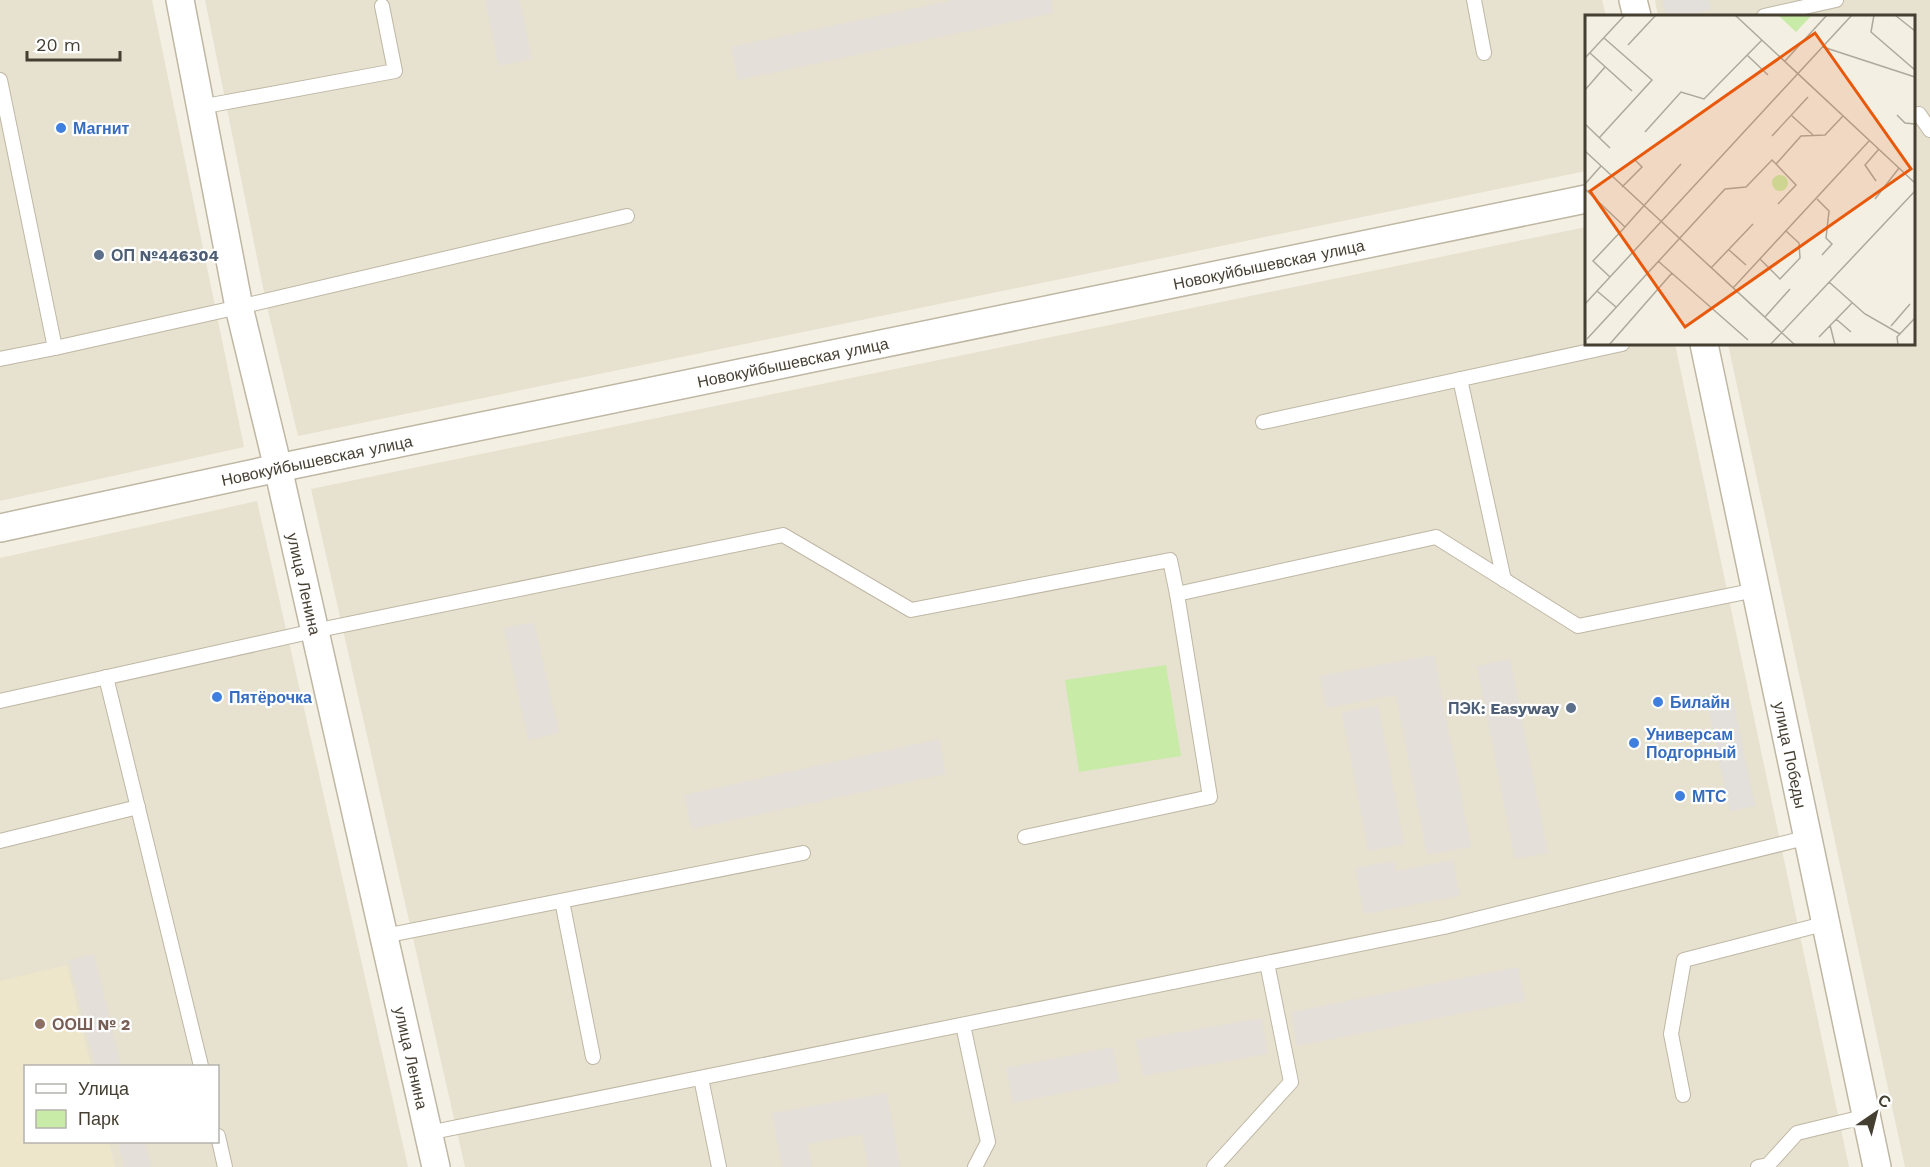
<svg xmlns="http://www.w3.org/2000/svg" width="1930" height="1167" viewBox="0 0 1930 1167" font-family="'Work Sans',sans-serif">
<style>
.residential{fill:#e7e1d0;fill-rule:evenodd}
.industrial{fill:#e4dfd8}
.education{fill:#ede6cb}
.green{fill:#c8eba7}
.parking{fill:#e3e0db}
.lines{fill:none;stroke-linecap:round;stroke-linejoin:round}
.lane-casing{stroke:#bfb7a4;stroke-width:16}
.street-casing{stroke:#bfb7a4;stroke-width:30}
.lane{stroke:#fff;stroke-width:14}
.street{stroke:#fff;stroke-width:27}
.shop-dot{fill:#3f7fe0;stroke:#fff;stroke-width:2}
.service-dot{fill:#5c6f8a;stroke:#fff;stroke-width:2}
.education-dot{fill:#8d6e63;stroke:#fff;stroke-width:2}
.labels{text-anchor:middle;stroke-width:4.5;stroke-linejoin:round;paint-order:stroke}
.shop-label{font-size:16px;font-weight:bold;fill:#366cbe;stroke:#fff;text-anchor:start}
.service-label{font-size:16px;font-weight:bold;fill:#4e5e75;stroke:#fff;text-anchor:start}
.street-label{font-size:16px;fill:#453f32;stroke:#fff}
.education-label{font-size:16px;font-weight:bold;fill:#785e54;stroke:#fff;text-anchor:start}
.inset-road{fill:none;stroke:#ada99c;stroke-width:1.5}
.view{fill:#e8590c;fill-opacity:0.15;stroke:#e8590c;stroke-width:3}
.inset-edge{fill:none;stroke:#453f32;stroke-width:3}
</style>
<rect width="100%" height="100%" fill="#f3efe2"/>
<!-- residential -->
<g class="residential">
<polygon points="0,0 152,0 244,447 0,501"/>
<polygon points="205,0 1602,0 1606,16 1586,16 1586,171 298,436 266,302"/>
<polygon points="1655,0 1930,0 1930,1167 1905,1167 1728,344 1914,344 1914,16 1658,16"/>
<polygon points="1586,227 1586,344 1675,344 1849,1167 465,1167 311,489"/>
<path d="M257,501l151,666h-408v-609zM26,1066h192v76h-192z"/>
</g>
<!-- industrial -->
<g class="industrial">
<polygon points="485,0 520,0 532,59 499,66"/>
<polygon points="954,0 1051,0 1053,13 738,80 731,47"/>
<polygon points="534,622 559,733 528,740 504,628"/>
<polygon points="1434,655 1471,847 1427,855 1396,695 1326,708 1320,676"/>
<polygon points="1510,659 1548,853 1515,859 1477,666"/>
<polygon points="1378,705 1404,844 1368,851 1342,712"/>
<polygon points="939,739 946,774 692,829 684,795"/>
<polygon points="1453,860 1460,896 1364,914 1355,868 1394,861 1396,871"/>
<polygon points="94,954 121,1066 95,1066 69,960"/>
<polygon points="1518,967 1525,1001 1297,1046 1291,1012"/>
<polygon points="1262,1018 1268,1054 1143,1076 1136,1040"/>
<polygon points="1113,1047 1119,1082 1013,1103 1006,1068"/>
<polygon points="887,1093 900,1167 868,1167 862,1134 808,1144 812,1167 782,1167 772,1113"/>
<polygon points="118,1142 145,1142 151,1167 124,1167"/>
</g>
<!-- education -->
<polygon class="education" points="67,965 91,1066 26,1066 26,1142 109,1142 115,1167 0,1167 0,981"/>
<!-- green -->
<polygon class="green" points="1166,665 1181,756 1079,772 1065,680"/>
<!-- parking -->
<g class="parking">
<polygon points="1663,0 1709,0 1711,10 1683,16 1666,16"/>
<polygon points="1733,701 1755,806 1730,811 1708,706"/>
</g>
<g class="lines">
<!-- lane casing -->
<g class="lane-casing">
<g id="lane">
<polyline points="1474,0 1484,53"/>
<polyline points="1764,16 1836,0"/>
<polyline points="0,80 55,348 0,359"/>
<polyline points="200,107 395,71 382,6"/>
<polyline points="1919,114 1930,130"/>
<polyline points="55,348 239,307 627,216"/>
<polyline points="1460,379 1504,580"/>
<polyline points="1263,422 1622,344"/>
<polyline points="106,677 201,1066"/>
<polyline points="0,701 314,631 783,535 911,610 1170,560 1177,594"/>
<polyline points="1025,837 1210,797 1177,594 1436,537 1578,626 1756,590"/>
<polyline points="0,841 138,807"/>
<polyline points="562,901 593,1057"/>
<polyline points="384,936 803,853"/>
<polyline points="963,1025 988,1142 975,1167"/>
<polyline points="701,1078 719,1167"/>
<polyline points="1683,1095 1671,1034 1684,960 1827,923"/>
<polyline points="428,1133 1444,927 1809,837"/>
<polyline points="218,1136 225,1167"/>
<polyline points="1214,1167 1291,1082 1267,963"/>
<polyline points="1758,1167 1768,1165 1797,1133 1867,1116"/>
</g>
</g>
<!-- street casing -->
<g class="street-casing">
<g id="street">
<path id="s1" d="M180,0l59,307 39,161 158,699"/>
<polyline points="1633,0 1637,16"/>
<path id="s2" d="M1704,344l173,823"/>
<path id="s3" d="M0,528l278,-60 1308,-269"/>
</g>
</g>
<!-- lane -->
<use href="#lane" class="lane"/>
<!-- street -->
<use href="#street" class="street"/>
</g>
<!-- markers -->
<g class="shop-dot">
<circle cx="61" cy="128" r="6"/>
<circle cx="217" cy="697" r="6"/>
<circle cx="1658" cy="702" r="6"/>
<circle cx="1634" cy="743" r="6"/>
<circle cx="1680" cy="796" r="6"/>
</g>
<g class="service-dot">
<circle cx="99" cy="255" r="6"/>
<circle cx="1571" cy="708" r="6"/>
</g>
<circle class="education-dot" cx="40" cy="1024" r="6"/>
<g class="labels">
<!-- shop labels -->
<g class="shop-label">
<text x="73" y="134">Магнит</text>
<text x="229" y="703">Пятёрочка</text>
<text x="1670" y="708">Билайн</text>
<text x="1646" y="740">Универсам<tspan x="1646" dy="18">Подгорный</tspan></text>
<text x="1692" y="802">МТС</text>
</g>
<!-- service labels -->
<g class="service-label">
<text x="111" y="261">ОП №446304</text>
<text x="1559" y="714" text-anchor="end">ПЭК: Easyway</text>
</g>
<!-- street labels -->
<g class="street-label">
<text dy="6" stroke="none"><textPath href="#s3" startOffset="1296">Новокуйбышевская улица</textPath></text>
<text dy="6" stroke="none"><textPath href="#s3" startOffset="810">Новокуйбышевская улица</textPath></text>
<text dy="6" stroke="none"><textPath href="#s3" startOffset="324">Новокуйбышевская улица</textPath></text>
<text dy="6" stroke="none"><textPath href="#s1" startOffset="597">улица Ленина</textPath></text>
<text dy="6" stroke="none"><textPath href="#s2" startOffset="420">улица Победы</textPath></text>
<text dy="6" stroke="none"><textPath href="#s1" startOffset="1083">улица Ленина</textPath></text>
</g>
<!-- education labels -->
<g class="education-label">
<text x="52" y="1030">ООШ № 2</text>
</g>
</g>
<!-- overview -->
<g transform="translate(1585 15)">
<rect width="330" height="330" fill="#f3efe2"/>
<path d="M193,0h34l-16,17zM187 168a8 8 0 1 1 16 0a8 8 0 1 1-16 0Z" fill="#c8eba7"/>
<path class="inset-road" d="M150,0l180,168M289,0l-3,17 44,38M310,0l20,16M43,30l28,-30M238,32l92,30M5,38l42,38M162,40l21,20M0,43l40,-43M200,46l42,-46M0,75l20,-23M206,100l22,20M312,100l8,8 10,1M0,109l25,24M60,117l36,-40 23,7 58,-59M187,121l36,-39M14,123l53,-58 -48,-42M0,136l210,194M291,166l-11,-16 14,-16M0,169l16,-18M37,172l20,-20 -7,-7M0,174l40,38 -32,34 17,16M232,184l12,12 -3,27 6,6 -10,11M290,184l24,-31M193,189l18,-19 -20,-21 25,-28 24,-1 18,-19M40,212l56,-63M144,235l17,15M175,244l20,20 20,-21 -1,-15 -13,-12M73,246l90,79M126,253l42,-44M244,267l36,32 35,20M148,273l137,-148M12,276l19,16M0,289l267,-289M180,302l25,-28M251,304l15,13M245,310l5,20M306,311l19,-22M234,322l33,-34M2,324l138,-150 21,-2 26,-27 4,4M24,330l63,-72M185,330l145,-154M313,330l-1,-8 18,-19"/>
<path class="view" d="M230,18l96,136 -226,158 -95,-136z"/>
<rect width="330" height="330" class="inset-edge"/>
</g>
<!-- legend -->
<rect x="24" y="1065" width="195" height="78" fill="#ffffff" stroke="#b5b2ad" stroke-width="1.5"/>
<rect x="36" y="1084" width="30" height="9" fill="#ffffff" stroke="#b5b2ad" stroke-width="1.5"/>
<text x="78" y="1095" font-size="18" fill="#453f32">Улица</text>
<rect x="36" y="1110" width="30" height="18" fill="#c8eba7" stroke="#b5b2ad" stroke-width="1.5"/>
<text x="78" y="1125" font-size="18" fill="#453f32">Парк</text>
<!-- north arrow -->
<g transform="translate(1876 1113) rotate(35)" stroke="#ffffff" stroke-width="4.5" paint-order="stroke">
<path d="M0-4.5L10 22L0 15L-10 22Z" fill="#453f32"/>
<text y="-9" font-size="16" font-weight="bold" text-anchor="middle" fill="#453f32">С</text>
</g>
<!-- scale -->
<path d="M27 51v9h93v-9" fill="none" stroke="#453f32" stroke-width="3"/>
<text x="36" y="51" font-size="18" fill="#453f32" stroke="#ffffff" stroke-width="4.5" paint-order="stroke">20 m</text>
</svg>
